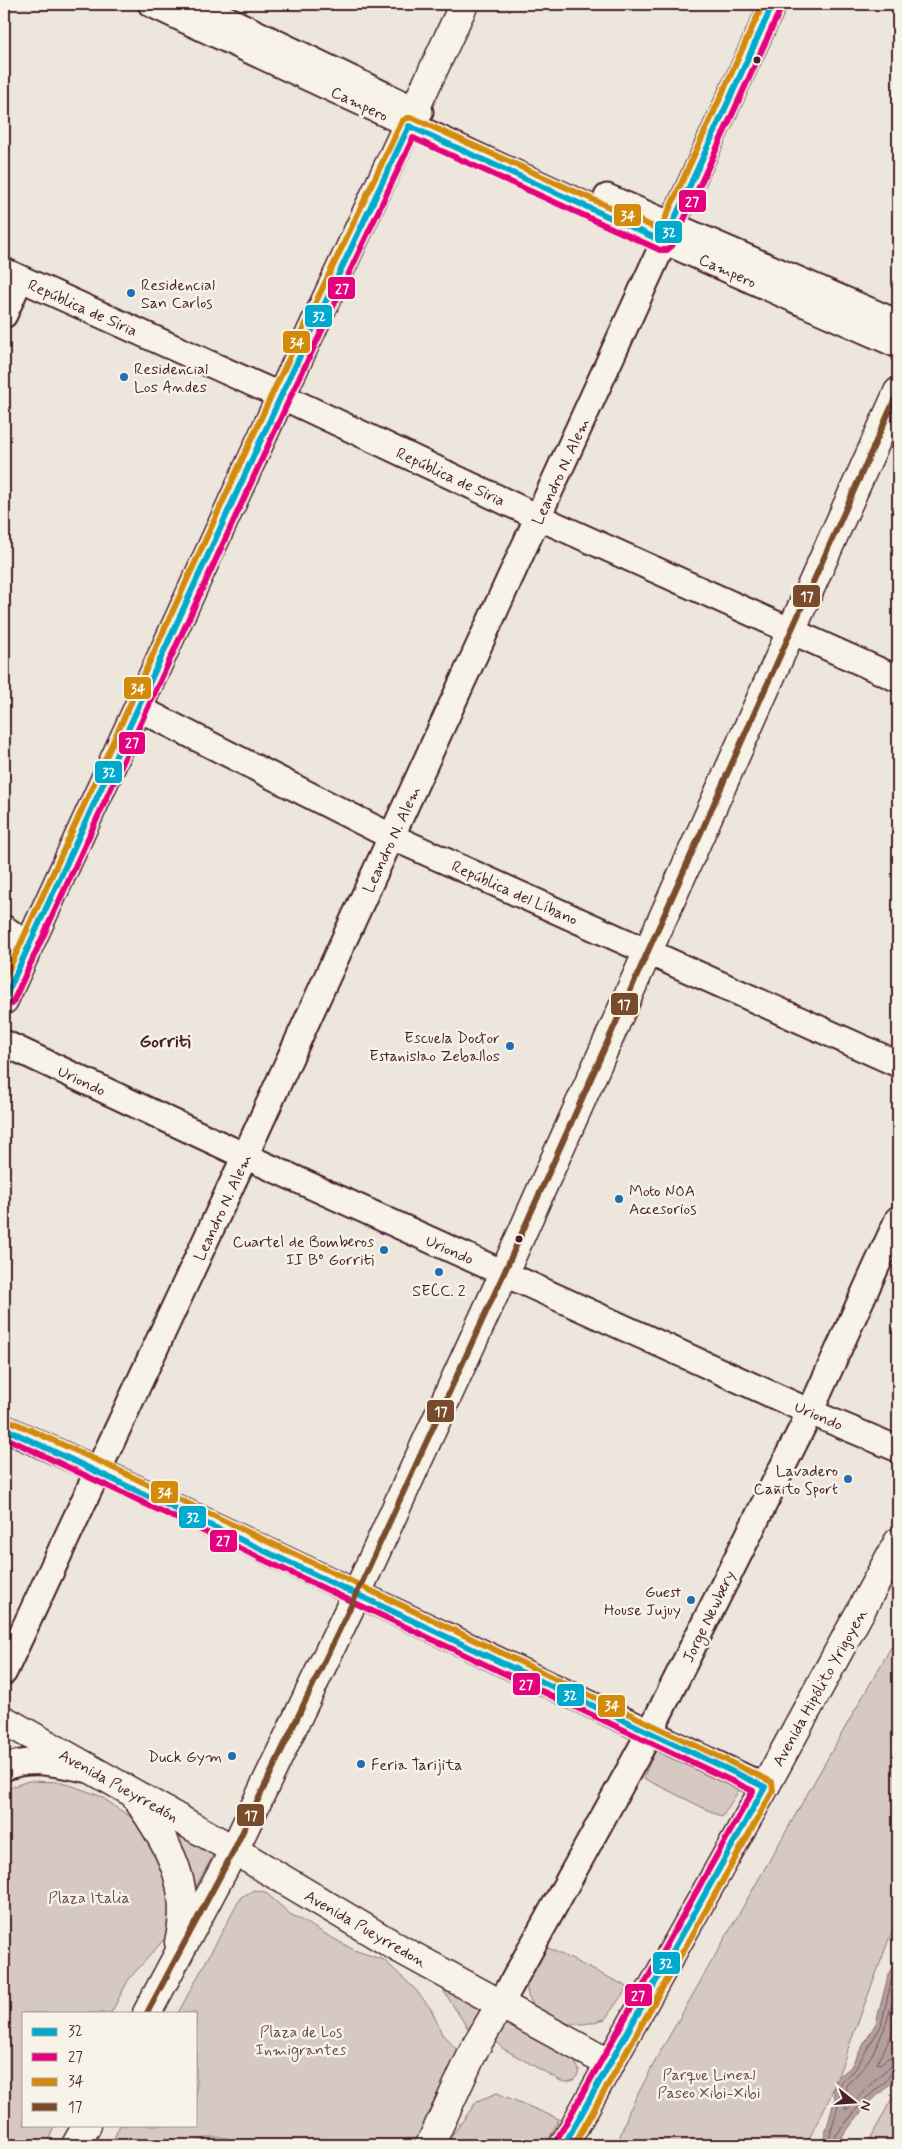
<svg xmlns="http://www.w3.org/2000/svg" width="902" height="2149" viewBox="0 0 902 2149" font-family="Mynerve,sans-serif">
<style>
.green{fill:#d5c9c2;stroke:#907476}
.water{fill:#b39f9d;stroke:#896c6f}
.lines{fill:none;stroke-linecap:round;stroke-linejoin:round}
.shore{stroke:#745259;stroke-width:1}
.minor-casing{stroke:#4a1f2b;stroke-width:29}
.major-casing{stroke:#4a1f2b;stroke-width:31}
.minor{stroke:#f7f3e8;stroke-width:25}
.major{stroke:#f7f3e8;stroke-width:28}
.bus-1-casing{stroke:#f7f3e8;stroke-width:10}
.bus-2-casing{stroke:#f7f3e8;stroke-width:10}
.bus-3-casing{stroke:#f7f3e8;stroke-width:10}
.bus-4-casing{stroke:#f7f3e8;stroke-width:10}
.bus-1{stroke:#00a9ce;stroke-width:6}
.bus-2{stroke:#e5007d;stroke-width:6}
.bus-3{stroke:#d48b09;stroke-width:6}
.bus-4{stroke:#7a4b2a;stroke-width:6}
.bus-dot{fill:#4a1f2b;stroke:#f7f3e8;stroke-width:2}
.poi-dot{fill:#1f6fb2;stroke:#f7f3e8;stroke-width:2}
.labels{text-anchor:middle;stroke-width:5;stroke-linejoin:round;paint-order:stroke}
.street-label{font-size:16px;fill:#4a1f2b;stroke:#f7f3e8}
.poi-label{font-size:16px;fill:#4a1f2b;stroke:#f7f3e8;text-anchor:end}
.park-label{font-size:16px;fill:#6d4a51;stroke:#f7f3e8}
.neighbourhood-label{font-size:18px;font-weight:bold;fill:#4a1f2b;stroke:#f7f3e8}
.line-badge{stroke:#f7f3e8;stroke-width:2}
.badge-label{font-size:14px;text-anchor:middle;font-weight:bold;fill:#fff}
</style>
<rect width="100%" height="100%" fill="#ece6dd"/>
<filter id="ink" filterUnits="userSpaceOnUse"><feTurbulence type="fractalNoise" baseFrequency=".02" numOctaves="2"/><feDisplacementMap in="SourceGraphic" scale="10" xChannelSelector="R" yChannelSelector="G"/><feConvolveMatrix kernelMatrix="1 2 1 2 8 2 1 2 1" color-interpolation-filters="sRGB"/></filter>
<g filter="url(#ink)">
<!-- green -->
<g class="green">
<polygon points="898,1635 898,1915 830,2097 806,2145 617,2145 629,2111 659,2054"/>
<polygon points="657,1748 739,1790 722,1817 643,1778"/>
<polygon points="28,1781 62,1782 100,1796 139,1823 165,1860 172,1921 166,1937 129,1979 111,2013 24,2013 24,2125 55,2125 46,2145 4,2145 4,1790"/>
<polygon points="174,1831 216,1850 189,1899"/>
<polygon points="254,1890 265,1892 290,1914 354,1950 384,1960 415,1989 431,2009 442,2034 461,2054 417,2145 238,2145 227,2138 217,2137 208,2137 194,2145 111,2145 120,2125 196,2125 196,2013 178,2013 241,1897"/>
<path d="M544,1946l84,41 -23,32c-10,3 -21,6 -31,5 -17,0 -47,-16 -47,-35 0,-16 10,-29 17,-43z"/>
<polygon points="438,1982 487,2010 470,2032"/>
<path d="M504,2022l9,2 61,36 5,10c-1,9 -9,14 -18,11l-59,-33 -8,-8z"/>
<polygon points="898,2087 898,2145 867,2145"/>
<polygon points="497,2093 559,2119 546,2145 445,2145 477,2101"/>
</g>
<!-- water -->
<polygon class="water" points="898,1954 898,2071 890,2084 868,2104 835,2145 822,2145 835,2098 833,2088 837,2078 850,2068 876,2023 888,1976"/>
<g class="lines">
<!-- shore -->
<g class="shore">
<polyline points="898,1965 892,1978 881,2026 854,2071 841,2081 839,2089 840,2099 829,2139 833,2139 864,2100 886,2081 893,2071 898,2069"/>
<path d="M898,1980c-10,41 -19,77 -52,105l-1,24h3c8,-10 40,-45 50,-46"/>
<polyline points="898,2012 894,2030 877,2063 880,2064 888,2058 898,2056"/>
</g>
<!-- minor casing -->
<g class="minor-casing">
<g id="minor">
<path d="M151,4c248,117 496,231 747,341"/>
<polyline points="196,4 420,112"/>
<polyline points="607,197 898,323"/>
<polyline points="4,271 281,396 538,517 898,679"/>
<polyline points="4,315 20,279"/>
<polyline points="138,708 392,837 898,1064"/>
<polyline points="4,928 29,946"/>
<polyline points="4,1043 245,1156 810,1412 898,1449"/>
<polyline points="4,1428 99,1471 765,1787"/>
<polyline points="4,1672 245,1156 773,4"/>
<path d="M4,1768c25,-12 54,-4 81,1"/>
<polyline points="500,2005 650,1732 810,1412 898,1219"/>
</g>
</g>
<!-- major casing -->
<g class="major-casing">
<g id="major">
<polyline points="4,1000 281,396 464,4"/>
<polyline points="4,1720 234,1850 400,1949 610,2064"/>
<path d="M137,1799c31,44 56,87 42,143"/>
<polyline points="147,2013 234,1850 357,1593 504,1273 898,392"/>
<polyline points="76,2145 87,2125"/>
<polyline points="430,2145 475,2048 500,2005"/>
<polyline points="564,2145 765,1787 898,1542"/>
</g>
</g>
<!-- minor -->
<use href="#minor" class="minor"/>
<!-- major -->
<use href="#major" class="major"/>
<!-- bus-1 casing -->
<g class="bus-1-casing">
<g id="bus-1">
<polyline points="4,1000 281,396 409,126 664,242 773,4"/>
<polyline points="4,1428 765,1787 564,2145"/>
</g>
</g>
<!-- bus-2 casing -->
<g class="bus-2-casing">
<g id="bus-2">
<polyline points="12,1004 289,400 413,138 660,250 667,250 672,246 781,8"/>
<polyline points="4,1437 753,1791 556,2141"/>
</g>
</g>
<!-- bus-3 casing -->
<g class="bus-3-casing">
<g id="bus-3">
<polyline points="4,980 273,392 402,121 407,118 413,118 660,230 763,4"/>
<polyline points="8,1420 103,1463 772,1782 773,1791 574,2145"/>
</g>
</g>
<!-- bus-4 casing -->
<g class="bus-4-casing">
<polyline id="bus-4" points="147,2013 234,1850 357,1593 504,1273 898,392"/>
</g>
<!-- bus-1 -->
<use href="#bus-1" class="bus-1"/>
<!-- bus-2 -->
<use href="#bus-2" class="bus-2"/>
<!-- bus-3 -->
<use href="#bus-3" class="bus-3"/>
<!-- bus-4 -->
<use href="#bus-4" class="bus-4"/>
</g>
</g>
<!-- markers -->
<g class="bus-dot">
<circle cx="757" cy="60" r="4.5"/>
<circle cx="519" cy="1239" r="4.5"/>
</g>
<g class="poi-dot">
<circle cx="131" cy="293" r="5"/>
<circle cx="124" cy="377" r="5"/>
<circle cx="510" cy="1046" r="5"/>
<circle cx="619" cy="1199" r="5"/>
<circle cx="384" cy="1250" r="5"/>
<circle cx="439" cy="1272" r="5"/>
<circle cx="848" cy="1479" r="5"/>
<circle cx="691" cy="1600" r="5"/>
<circle cx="232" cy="1756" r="5"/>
<circle cx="361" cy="1764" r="5"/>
</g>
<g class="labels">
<!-- street labels -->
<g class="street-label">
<text transform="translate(360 103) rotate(25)" y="6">Campero</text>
<text transform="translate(728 270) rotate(24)" y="6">Campero</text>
<text transform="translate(83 307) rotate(24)" y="6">República de Siria</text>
<text transform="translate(560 471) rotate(-65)" y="6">Leandro N. Alem</text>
<text transform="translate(451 476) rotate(25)" y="6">República de Siria</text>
<text transform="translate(391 839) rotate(-65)" y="6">Leandro N. Alem</text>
<text transform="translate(515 892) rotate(24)" y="6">República del Líbano</text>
<text transform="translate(82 1080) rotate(25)" y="6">Uriondo</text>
<text transform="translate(222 1207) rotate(-65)" y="6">Leandro N. Alem</text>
<text transform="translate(450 1249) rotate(24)" y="6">Uriondo</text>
<text transform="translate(819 1415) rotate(23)" y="6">Uriondo</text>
<text transform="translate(708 1616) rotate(-64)" y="6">Jorge Newbery</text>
<text transform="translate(819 1687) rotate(-61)" y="6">Avenida Hipólito Yrigoyen</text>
<text transform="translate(119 1785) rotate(29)" y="6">Avenida Pueyrredón</text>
<text transform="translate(366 1928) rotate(30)" y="6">Avenida Pueyrredon</text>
</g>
<!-- poi labels -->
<g class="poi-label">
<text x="141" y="290" text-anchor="start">Residencial<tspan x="141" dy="18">San Carlos</tspan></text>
<text x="134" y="374" text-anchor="start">Residencial<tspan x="134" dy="18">Los Andes</tspan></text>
<text x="500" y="1043">Escuela Doctor<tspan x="500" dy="18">Estanislao Zeballos</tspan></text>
<text x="629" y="1196" text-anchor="start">Moto NOA<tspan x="629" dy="18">Accesorios</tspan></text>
<text x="374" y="1247">Cuartel de Bomberos<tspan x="374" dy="18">II Bº Gorriti</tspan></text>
<text x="439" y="1296" text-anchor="middle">SECC. 2</text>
<text x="838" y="1476">Lavadero<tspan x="838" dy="18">Cañito Sport</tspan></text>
<text x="681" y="1597">Guest<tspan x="681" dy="18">House Jujuy</tspan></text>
<text x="222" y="1762">Duck Gym</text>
<text x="371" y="1770" text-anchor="start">Feria Tarijita</text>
</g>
<!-- park labels -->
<g class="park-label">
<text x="89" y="1903">Plaza Italia</text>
<text x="301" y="2037">Plaza de Los<tspan x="301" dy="18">Inmigrantes</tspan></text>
<text x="709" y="2080">Parque Lineal<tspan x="709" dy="18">Paseo Xibi-Xibi</tspan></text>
</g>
<!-- neighbourhood labels -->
<g class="neighbourhood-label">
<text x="165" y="1047">Gorriti</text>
</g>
</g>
<g class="line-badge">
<rect x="678" y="189" width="29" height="24" rx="5" fill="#e5007d"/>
<rect x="613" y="203" width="29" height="24" rx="5" fill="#d48b09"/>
<rect x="654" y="220" width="29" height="24" rx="5" fill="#00a9ce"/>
<rect x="327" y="276" width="29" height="24" rx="5" fill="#e5007d"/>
<rect x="304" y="304" width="29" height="24" rx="5" fill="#00a9ce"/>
<rect x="282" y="330" width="29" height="24" rx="5" fill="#d48b09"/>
<rect x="792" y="584" width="29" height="24" rx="5" fill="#7a4b2a"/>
<rect x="123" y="676" width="29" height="24" rx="5" fill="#d48b09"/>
<rect x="118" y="731" width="28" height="24" rx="5" fill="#e5007d"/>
<rect x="94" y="760" width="29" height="24" rx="5" fill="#00a9ce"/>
<rect x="610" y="992" width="29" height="24" rx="5" fill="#7a4b2a"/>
<rect x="426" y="1399" width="29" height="24" rx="5" fill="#7a4b2a"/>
<rect x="150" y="1480" width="29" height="24" rx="5" fill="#d48b09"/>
<rect x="178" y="1505" width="29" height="24" rx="5" fill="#00a9ce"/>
<rect x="209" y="1529" width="29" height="24" rx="5" fill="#e5007d"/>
<rect x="512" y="1672" width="29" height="24" rx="5" fill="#e5007d"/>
<rect x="556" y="1683" width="29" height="24" rx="5" fill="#00a9ce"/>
<rect x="597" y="1694" width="29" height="24" rx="5" fill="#d48b09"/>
<rect x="236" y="1803" width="29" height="24" rx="5" fill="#7a4b2a"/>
<rect x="652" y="1951" width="29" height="24" rx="5" fill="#00a9ce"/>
<rect x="624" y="1983" width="29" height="24" rx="5" fill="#e5007d"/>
</g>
<g class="badge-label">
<text x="692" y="206">27</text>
<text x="628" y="220">34</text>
<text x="669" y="237">32</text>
<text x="342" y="293">27</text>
<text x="319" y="321">32</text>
<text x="297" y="347">34</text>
<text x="807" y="601">17</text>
<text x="138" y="693">34</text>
<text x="132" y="747">27</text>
<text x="109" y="777">32</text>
<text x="624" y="1009">17</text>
<text x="441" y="1416">17</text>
<text x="165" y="1497">34</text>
<text x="193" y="1522">32</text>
<text x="223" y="1545">27</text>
<text x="526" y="1689">27</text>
<text x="570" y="1700">32</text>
<text x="612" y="1710">34</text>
<text x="251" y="1820">17</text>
<text x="666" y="1968">32</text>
<text x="638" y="2000">27</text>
</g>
<!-- margin -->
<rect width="902" height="2149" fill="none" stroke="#f7f3e8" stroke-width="20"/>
<rect x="10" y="10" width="882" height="2129" fill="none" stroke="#4a1f2b" stroke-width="2" filter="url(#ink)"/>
<!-- legend -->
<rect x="22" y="2012" width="175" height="115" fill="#f7f3e8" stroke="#b29e9c"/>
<rect x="32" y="2028" width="25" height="8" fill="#00a9ce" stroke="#b29e9c"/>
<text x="68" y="2036" font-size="15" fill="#4a1f2b">32</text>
<rect x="32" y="2053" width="25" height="8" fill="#e5007d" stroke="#b29e9c"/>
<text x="68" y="2062" font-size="15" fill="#4a1f2b">27</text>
<rect x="32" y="2078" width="25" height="8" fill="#d48b09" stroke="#b29e9c"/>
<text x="68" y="2086" font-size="15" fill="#4a1f2b">34</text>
<rect x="32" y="2103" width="25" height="8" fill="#7a4b2a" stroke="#b29e9c"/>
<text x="68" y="2112" font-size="15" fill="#4a1f2b">17</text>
<!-- north arrow -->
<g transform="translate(854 2102) rotate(107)" stroke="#f7f3e8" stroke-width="4" paint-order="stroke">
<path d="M0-4L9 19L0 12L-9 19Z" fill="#4a1f2b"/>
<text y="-8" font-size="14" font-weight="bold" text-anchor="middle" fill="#4a1f2b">N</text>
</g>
</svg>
